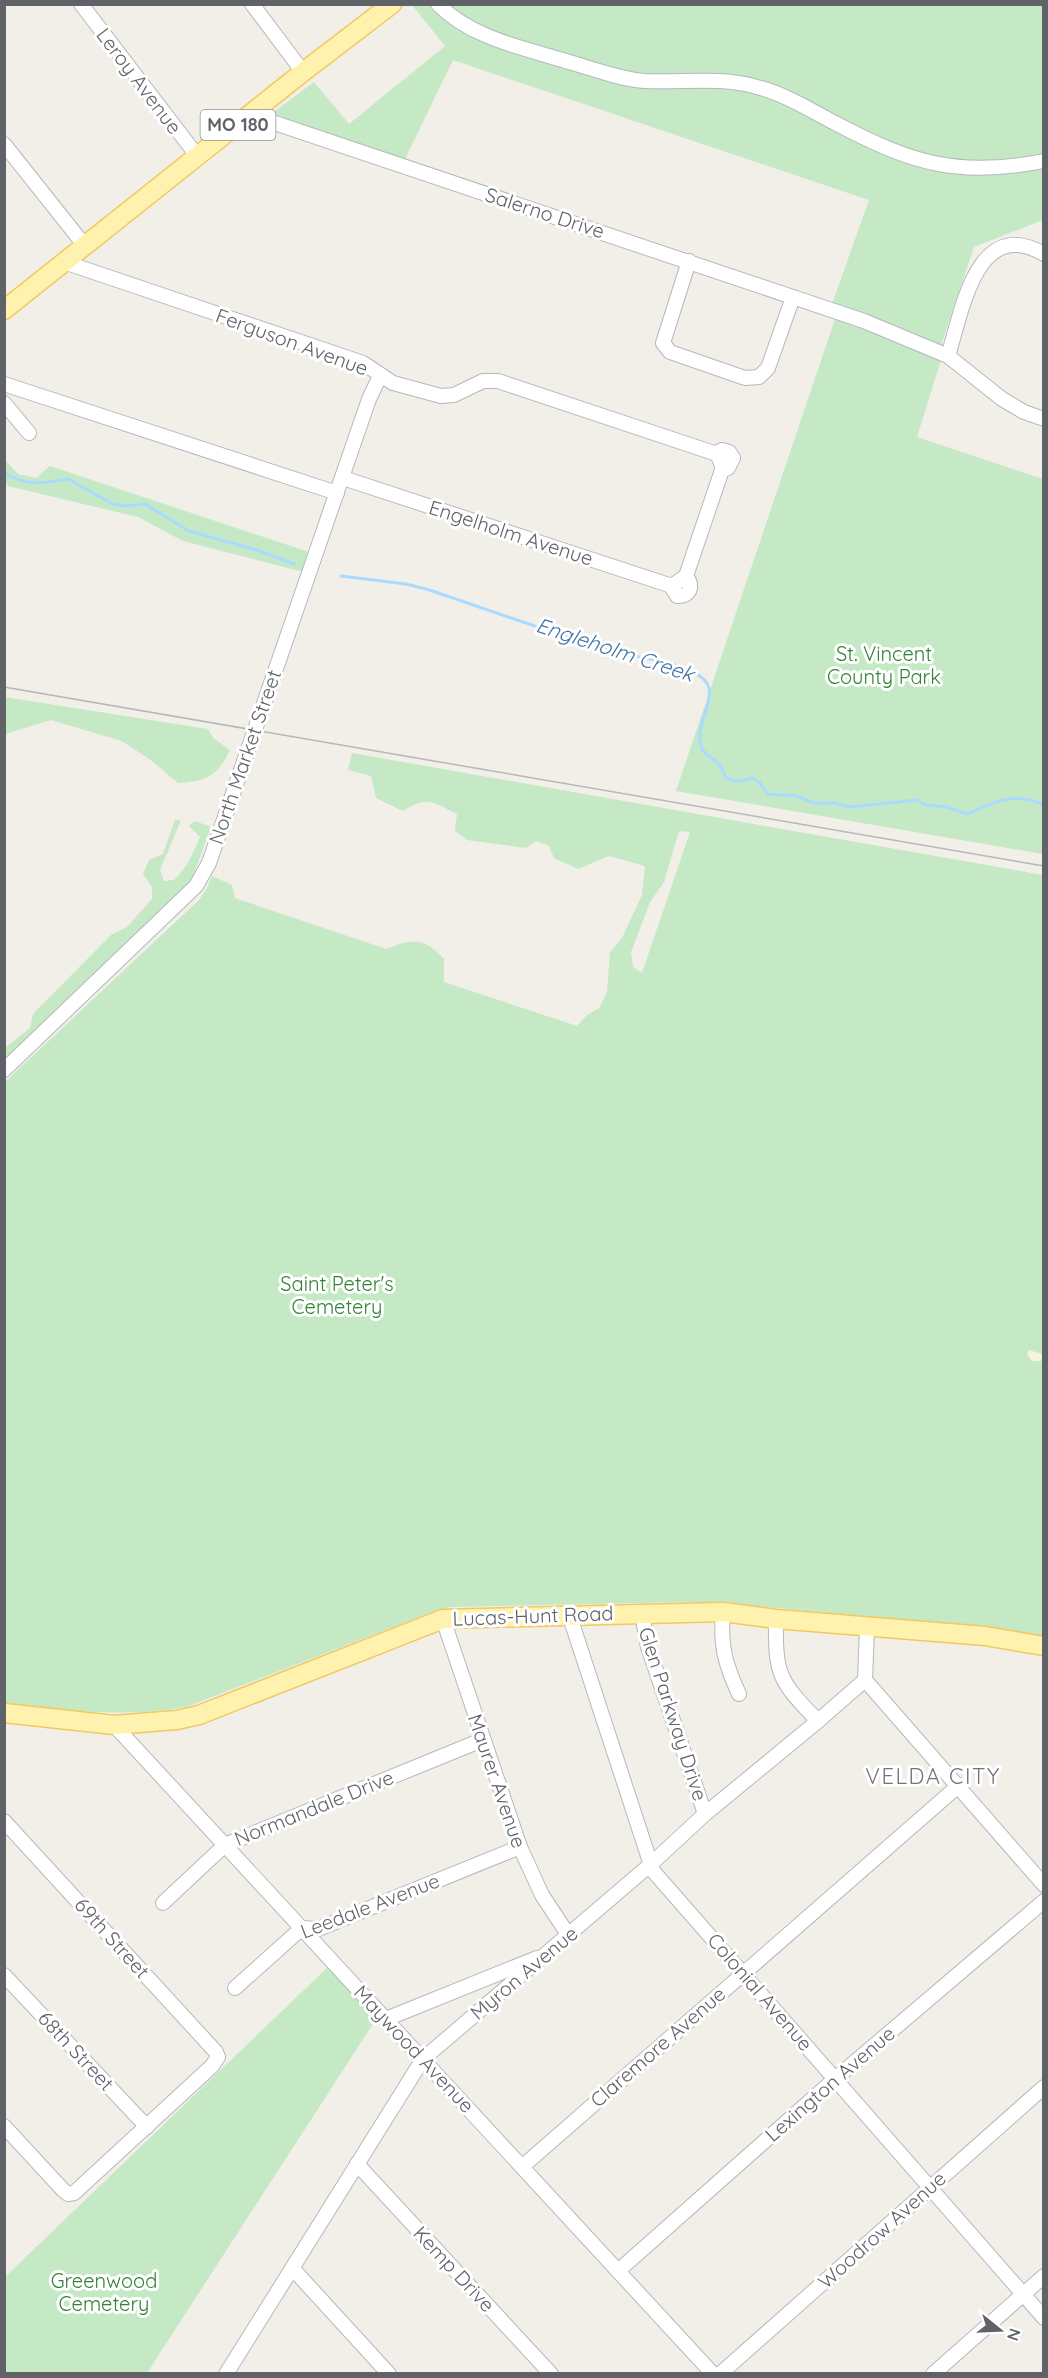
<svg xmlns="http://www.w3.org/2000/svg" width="1048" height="2378" viewBox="0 0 1048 2378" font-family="Quicksand,sans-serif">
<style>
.green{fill:#c5e8c5;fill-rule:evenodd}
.sand{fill:#fbf3d9}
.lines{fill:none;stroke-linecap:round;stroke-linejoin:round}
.stream{stroke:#aadaff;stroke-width:3}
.minor-casing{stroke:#b5b8bc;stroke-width:16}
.major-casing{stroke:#f2c960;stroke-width:21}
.minor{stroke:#fff;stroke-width:14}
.major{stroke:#fff2af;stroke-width:18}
.tram{stroke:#b6b7b8;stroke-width:1.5}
.labels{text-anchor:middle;stroke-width:6;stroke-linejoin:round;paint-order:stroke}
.shield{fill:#fff;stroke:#8f9295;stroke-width:1.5}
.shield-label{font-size:18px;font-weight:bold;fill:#5f6368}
.street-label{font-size:20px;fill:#5f6368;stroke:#fff}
.park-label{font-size:20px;fill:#348238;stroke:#fff}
.water-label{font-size:21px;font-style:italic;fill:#4174aa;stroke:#fff}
.quarter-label{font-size:22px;letter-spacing:1.5px;fill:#70757a;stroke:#fff}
</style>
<rect width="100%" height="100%" fill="#f1efe8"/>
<!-- green -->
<g class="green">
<polygon points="412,5 1043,5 1043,220 974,247 940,348 832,304 869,200 453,60 404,161 278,120 274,112 314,82 349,124 445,46"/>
<polygon points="836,316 941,360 917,437 1043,479 1043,854 676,791"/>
<polygon points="4,459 18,474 36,478 50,466 309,552 303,572 183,541 138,517 8,486 5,481"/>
<path d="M4,697l204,32 5,9 17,12c-12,26 -25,32 -52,33l-26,-22 -30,-20 -71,-21 -43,13 -3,4z"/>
<path d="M352,753l691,122v761l-62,-8 -254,-25 -38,-1 -238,5 -16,4 -249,96c-60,11 -121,3 -181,-2v-623l194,-182 7,-10 6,-14 20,9 3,13 151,51c26,-11 38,-12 58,10v23l133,44 10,-11 12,-7 8,-16 3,-40 12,-14 20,-43 3,-29 -36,-10 -31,13 -24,-11 -5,-12 -13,-5 -10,7 -59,-8 -12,-9 2,-17c-24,-12 -30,-19 -54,-3l-27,-13 -5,-22 -23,-6zM679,831l11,1 -48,141 -9,-6 -2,-15 19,-50 14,-20z"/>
<path d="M175,820h6l-21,50 4,11 10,-1c13,-12 19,-27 26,-43l-11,-11 6,-5 16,6 -19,52 -11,14 -176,169v-14l25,-20 3,-14 78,-79 16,-8 25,-28v-12l-9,-13 6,-14 14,-6z"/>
<polygon points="330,1965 378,2016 147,2373 5,2374 5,2277"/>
</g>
<!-- sand -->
<polygon class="sand" points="1029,1350 1042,1354 1041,1361 1032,1361 1027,1354"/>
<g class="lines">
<!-- stream -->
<g class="stream">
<path d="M4,473c25,14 38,10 64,6l45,25 13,2 19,-2 44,27 71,20 34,13"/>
<path d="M341,576l65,8 20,5c64,21 127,45 192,63 27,8 59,8 83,25 24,16 -12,51 2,73 3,6 12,9 17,15 3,4 3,8 6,12 6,7 19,3 26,1l7,4 9,12 28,2 18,7h20l16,4 67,-7 8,5 22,2 20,7c27,-12 48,-23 77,-9"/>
</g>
<!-- minor casing -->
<g class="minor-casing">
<g id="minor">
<polyline points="81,4 198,157"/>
<polyline points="252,4 303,72"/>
<path d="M438,4c34,35 87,44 131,58 25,7 50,17 75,19 38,2 76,-5 113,6 28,7 53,23 78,36 76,40 122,55 209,38"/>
<polyline points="251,115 864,321 948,356 1002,399 1024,412 1044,419"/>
<polyline points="4,144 85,246"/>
<polyline points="689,261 663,343 670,352 745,378 759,377 768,368 793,297"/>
<polyline points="64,262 363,363 393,383 441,396 454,395 483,381 498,381 717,454 723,467 686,576 672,586 343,478"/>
<path d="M948,356c14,-44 28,-141 96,-102"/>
<polyline points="4,384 337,493"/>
<polyline points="4,403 29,433"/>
<polyline points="716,453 722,450 729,452 733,458 728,468 722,470"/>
<path d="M671,586l6,10c13,1 17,-10 9,-20"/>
<polyline points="4,1070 196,886 209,863 369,399 380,376"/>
<path d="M723,1612c-3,33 2,52 16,82"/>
<polyline points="569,1614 653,1871 1044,2318"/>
<polyline points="642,1614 648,1647 705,1814"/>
<polyline points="443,1619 520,1847 542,1895 569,1936"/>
<path d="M776,1619c-1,56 3,62 42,102"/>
<polyline points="865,1680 1044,1885"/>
<polyline points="114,1725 713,2374"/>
<polyline points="4,1821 216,2052 218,2057 212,2066 74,2193 68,2194 63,2190 4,2126"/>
<polyline points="163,1903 225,1845 482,1740"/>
<polyline points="4,1975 147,2127"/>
<polyline points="235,1988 302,1928 318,1929 520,1847"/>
<polyline points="386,2019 537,1958"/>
<polyline points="357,2164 551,2374"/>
<polyline points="523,2166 957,1787"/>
<polyline points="293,2269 389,2374"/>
<polyline points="618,2271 836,2078 1044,1901"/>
<polyline points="226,2374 423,2059 651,1864 705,1814 818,1721 865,1680 867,1627"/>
<polyline points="720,2374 1044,2087"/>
<polyline points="933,2374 1044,2276"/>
</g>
</g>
<!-- major casing -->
<g class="major-casing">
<g id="major">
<polyline points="4,310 303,72 392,4"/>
<polyline points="4,1713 114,1725 177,1720 199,1715 443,1619 723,1612 776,1619 985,1636 1044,1646"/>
</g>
</g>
<!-- minor -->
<use href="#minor" class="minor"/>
<!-- major -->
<use href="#major" class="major"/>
<!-- tram -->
<polyline class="tram" points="4,687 1044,866"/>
</g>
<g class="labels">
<!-- shield labels -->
<rect class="shield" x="200.5" y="110" width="75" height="30" rx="4.5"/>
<g class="shield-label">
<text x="238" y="131">MO 180</text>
</g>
<!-- street labels -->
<g class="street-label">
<text transform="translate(139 81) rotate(53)" y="7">Leroy Avenue</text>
<text transform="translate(545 213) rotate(18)" y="7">Salerno Drive</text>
<text transform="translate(292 342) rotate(20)" y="7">Ferguson Avenue</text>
<text transform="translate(511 533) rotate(18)" y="7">Engelholm Avenue</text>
<text transform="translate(245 757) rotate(-71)" y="7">North Market Street</text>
<text transform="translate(533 1616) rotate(-2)" y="7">Lucas-Hunt Road</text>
<text transform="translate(673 1714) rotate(72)" y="7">Glen Parkway Drive</text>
<text transform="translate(497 1781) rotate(71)" y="7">Maurer Avenue</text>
<text transform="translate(314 1808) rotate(-22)" y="7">Normandale Drive</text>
<text transform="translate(370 1906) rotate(-21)" y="7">Leedale Avenue</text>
<text transform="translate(112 1938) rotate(48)" y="7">69th Street</text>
<text transform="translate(524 1973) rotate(-40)" y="7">Myron Avenue</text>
<text transform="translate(760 1992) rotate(49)" y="7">Colonial Avenue</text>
<text transform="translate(658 2047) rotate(-41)" y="7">Claremore Avenue</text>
<text transform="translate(414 2049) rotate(47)" y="7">Maywood Avenue</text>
<text transform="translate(76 2051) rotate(47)" y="7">68th Street</text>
<text transform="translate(830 2084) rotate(-41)" y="7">Lexington Avenue</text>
<text transform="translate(882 2230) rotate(-42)" y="7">Woodrow Avenue</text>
<text transform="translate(454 2269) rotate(47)" y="7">Kemp Drive</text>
</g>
<!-- park labels -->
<g class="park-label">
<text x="884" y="661">St. Vincent<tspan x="884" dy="23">County Park</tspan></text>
<text x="337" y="1291">Saint Peter's<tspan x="337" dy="23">Cemetery</tspan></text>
<text x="104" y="2288">Greenwood<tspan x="104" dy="23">Cemetery</tspan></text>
</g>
<!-- water labels -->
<g class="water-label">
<text transform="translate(615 650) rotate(18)" y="7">Engleholm Creek</text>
</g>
<!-- quarter labels -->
<g class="quarter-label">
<text x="933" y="1784">VELDA CITY</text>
</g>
</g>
<!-- border -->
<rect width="1048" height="2378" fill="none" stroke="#5f6368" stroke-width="12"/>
<!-- north arrow -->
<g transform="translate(1000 2330) rotate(108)" stroke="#ffffff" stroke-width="4.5" paint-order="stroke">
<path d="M0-4.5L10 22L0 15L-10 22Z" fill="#5f6368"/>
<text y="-9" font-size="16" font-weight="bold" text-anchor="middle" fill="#5f6368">N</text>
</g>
</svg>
